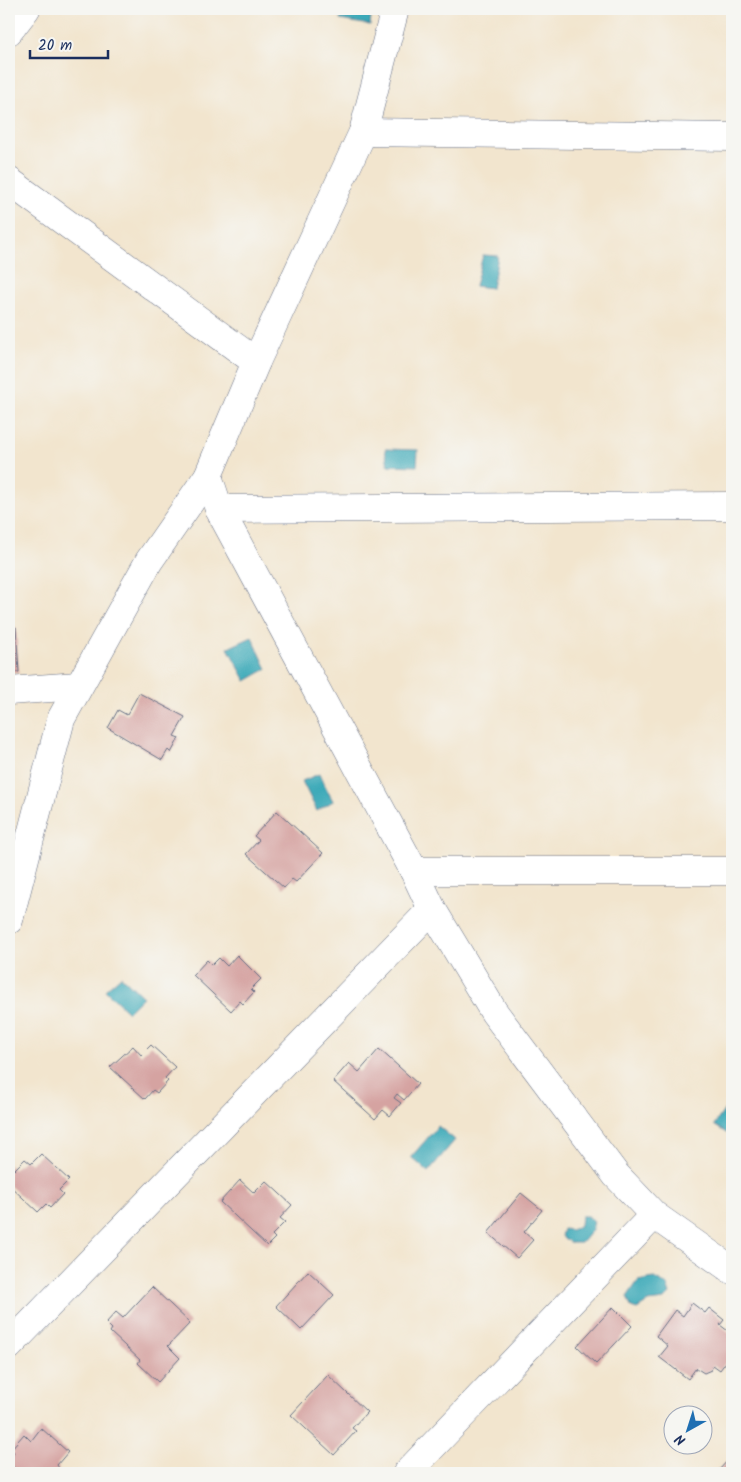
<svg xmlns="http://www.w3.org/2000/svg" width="741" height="1482" viewBox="0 0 741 1482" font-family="Kalam,sans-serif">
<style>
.water{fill:#3aa9b8;stroke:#2a6c8b}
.building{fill:#d5a3a1}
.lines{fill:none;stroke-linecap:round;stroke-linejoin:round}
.minor-casing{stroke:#666f85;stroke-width:29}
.minor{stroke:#fff;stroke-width:28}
</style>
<rect width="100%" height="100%" fill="#f6f6f2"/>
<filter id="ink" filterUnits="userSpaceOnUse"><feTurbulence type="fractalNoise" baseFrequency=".02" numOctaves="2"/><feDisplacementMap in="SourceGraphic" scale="10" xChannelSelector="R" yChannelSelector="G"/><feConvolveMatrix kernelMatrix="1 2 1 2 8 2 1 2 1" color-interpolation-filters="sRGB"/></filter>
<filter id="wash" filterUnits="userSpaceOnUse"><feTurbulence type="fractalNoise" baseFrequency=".0096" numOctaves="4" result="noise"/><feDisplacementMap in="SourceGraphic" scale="20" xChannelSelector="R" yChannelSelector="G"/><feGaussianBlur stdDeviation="1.12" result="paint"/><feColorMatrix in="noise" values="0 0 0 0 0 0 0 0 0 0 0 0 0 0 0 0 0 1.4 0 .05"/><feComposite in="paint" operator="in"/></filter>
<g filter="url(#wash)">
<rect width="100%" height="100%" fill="#f2e5ce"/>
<!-- water -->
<g class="water">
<polygon points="342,9 372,9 370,25 340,20"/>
<polygon points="483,255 498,256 492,288 475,286"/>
<polygon points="385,449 418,450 417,466 388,465"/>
<polygon points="252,637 267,669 246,681 228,648"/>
<polygon points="319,774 333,801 317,811 302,781"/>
<polygon points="121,976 143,997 128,1012 105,990"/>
<polygon points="732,1099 732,1134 731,1136 714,1125"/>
<polygon points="438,1126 455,1140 428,1172 411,1157"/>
<polygon points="581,1216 587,1216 594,1221 592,1230 581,1243 571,1243 561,1236 563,1229 571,1230 580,1225"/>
<polygon points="654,1278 667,1285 670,1294 664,1300 648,1302 637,1309 631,1307 627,1297 638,1281"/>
</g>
<g id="blocks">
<!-- building -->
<g class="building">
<polygon points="16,627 19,672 9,672 9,628"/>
<polygon points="139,693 185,717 174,736 179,738 171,753 168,750 162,760 108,728 118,710 127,715"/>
<polygon points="277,811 323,853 296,882 292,879 284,888 246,854 259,840 254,836"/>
<polygon points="237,955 261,979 251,989 254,992 243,1004 240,1001 231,1011 193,975 207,960 212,965 219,958 227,966"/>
<polygon points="151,1045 175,1067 165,1078 168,1081 157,1093 153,1090 145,1099 110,1067 133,1046 141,1055"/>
<polygon points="379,1049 418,1084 404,1100 397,1094 394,1098 401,1103 390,1116 383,1110 375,1119 333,1081 349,1063 359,1072"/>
<polygon points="41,1154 69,1180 59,1190 63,1194 50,1208 46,1204 38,1212 9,1185 9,1165 14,1170 25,1159 31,1164"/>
<polygon points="240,1180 254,1193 266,1181 292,1205 280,1218 285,1222 272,1235 275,1238 267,1246 220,1202"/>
<polygon points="521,1193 542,1210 524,1232 533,1240 517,1258 488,1233"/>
<polygon points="308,1271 334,1295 301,1330 276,1306"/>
<polygon points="152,1287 190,1323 168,1346 180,1358 158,1382 138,1363 140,1360 110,1332 112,1329 106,1323 116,1312 123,1318"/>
<polygon points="692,1303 705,1313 709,1308 724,1320 720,1325 732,1334 732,1354 720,1370 713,1365 711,1370 704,1373 696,1368 688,1379 659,1357 668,1346 656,1336 675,1310 683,1316"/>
<polygon points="613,1307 632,1326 596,1364 577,1346"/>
<polygon points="328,1375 367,1412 352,1428 356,1431 334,1455 291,1415"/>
<polygon points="41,1428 68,1452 57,1465 59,1468 54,1473 20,1473 9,1463 9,1459 14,1452 11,1449 24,1434 31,1441"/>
<polygon points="732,1456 732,1473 716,1473"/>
</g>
</g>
</g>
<g filter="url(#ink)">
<use href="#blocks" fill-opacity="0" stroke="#666f85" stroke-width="1"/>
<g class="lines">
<!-- minor casing -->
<g class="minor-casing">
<g id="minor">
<polyline points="9,31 26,9"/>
<polyline points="363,132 732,137"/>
<polyline points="9,181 256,362"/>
<polyline points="208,476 219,509 414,871 432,909 494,1012 616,1175 654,1215 732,1270"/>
<polyline points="219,509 732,506"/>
<polyline points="9,691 78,686"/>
<polyline points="414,871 732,871"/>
<polyline points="9,920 61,719 149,561 208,476 256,362 363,132 395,9"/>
<polyline points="9,1346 432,909"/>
<polyline points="407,1473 654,1215"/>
</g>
</g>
<!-- minor -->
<use href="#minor" class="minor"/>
</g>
</g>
<!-- margin -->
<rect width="741" height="1482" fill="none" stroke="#f6f6f2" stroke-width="30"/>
<!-- north arrow -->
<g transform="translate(688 1430) rotate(219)"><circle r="24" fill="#f6f6f2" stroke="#9ea6b7"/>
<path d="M0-4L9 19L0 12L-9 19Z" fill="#1f6fb2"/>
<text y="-8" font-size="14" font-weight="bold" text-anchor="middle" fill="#1b2f5e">N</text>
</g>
<!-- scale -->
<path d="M30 50v8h78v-8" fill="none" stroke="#1b2f5e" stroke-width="2.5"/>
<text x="38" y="50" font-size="15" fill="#1b2f5e" stroke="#f6f6f2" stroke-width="4" paint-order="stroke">20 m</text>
</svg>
